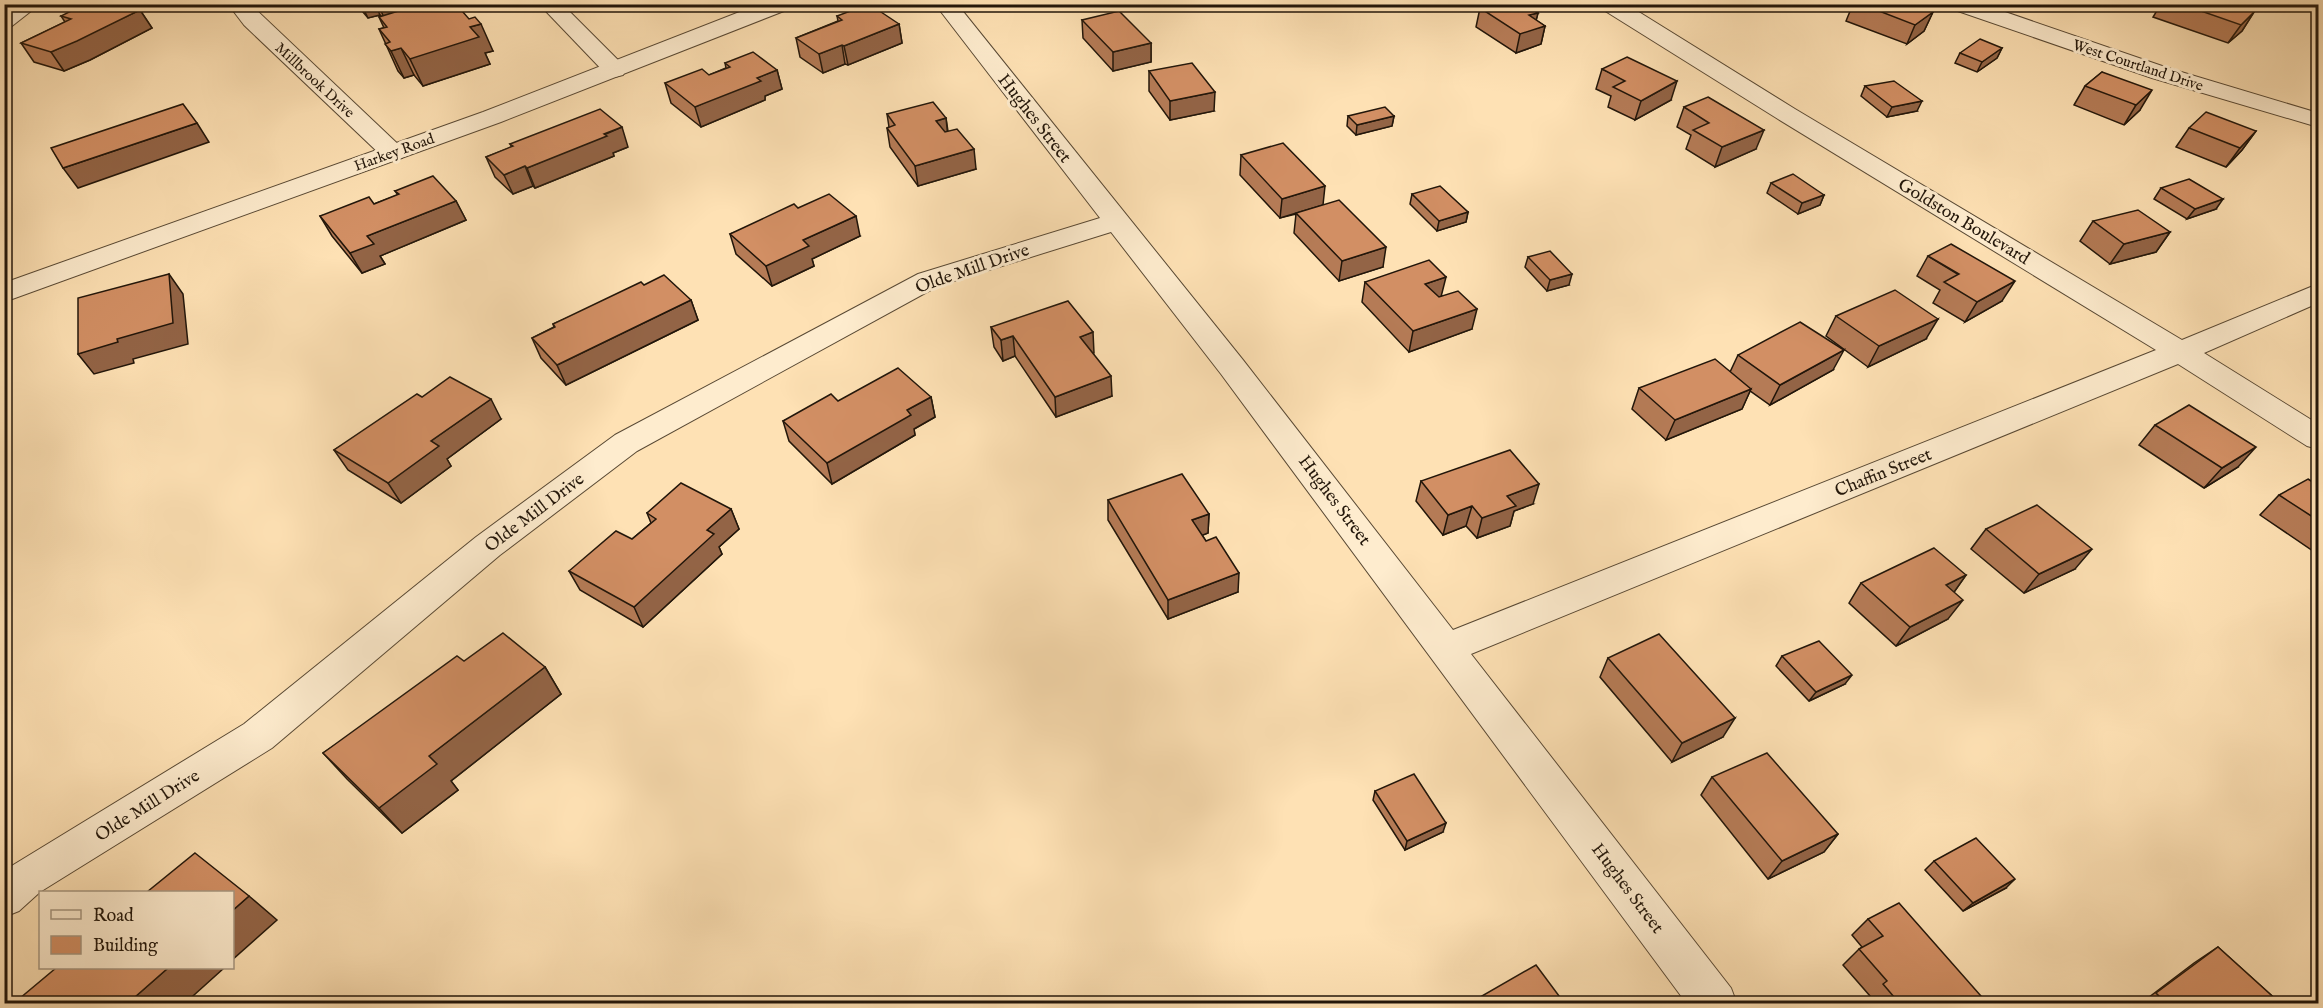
<svg xmlns="http://www.w3.org/2000/svg" width="2323" height="1008" viewBox="0 0 2323 1008" font-family="'IM FELL English',serif">
<style>
.lines{fill:none;stroke-linecap:round;stroke-linejoin:round}
.minor-casing{stroke:#594934;stroke-width:2}
.tertiary-casing{stroke:#594934;stroke-width:2}
.minor{fill:#feecce;fill-rule:evenodd}
.tertiary{fill:#feecce;fill-rule:evenodd}
.wall{fill:#b57b56;stroke:#22160a;stroke-width:1.5}
.shaded-wall{fill:#936446;stroke:#22160a;stroke-width:1.5}
.building{fill:#d28f64;stroke:#22160a;stroke-width:1.5}
.labels{text-anchor:middle;stroke-width:6;stroke-linejoin:round;paint-order:stroke}
.far-street-label{font-size:15px;fill:#22160a;stroke:#feecce}
.street-label{font-size:18px;fill:#22160a;stroke:#feecce}
</style>
<rect width="100%" height="100%" fill="#fee1b4"/>
<filter id="stains"><feTurbulence type="fractalNoise" baseFrequency=".00333" numOctaves="4"/><feColorMatrix values="0 0 0 0 .2 0 0 0 0 .09 0 0 0 0 .02 0 0 0 .5 -.17"/></filter>
<radialGradient id="worn" r=".72"><stop offset=".6" stop-color="#630" stop-opacity="0"/><stop offset="1" stop-color="#630" stop-opacity=".3"/></radialGradient>
<g class="lines">
<!-- minor casing -->
<g class="minor-casing">
<g id="minor">
<polygon points="15,4 40,4 12,26 4,27 4,11"/>
<polygon points="228,4 250,4 402,148 405,153 402,158 393,160 384,158 244,25"/>
<polygon points="539,4 562,4 623,65 626,70 623,75 615,77 607,75"/>
<polygon points="935,4 957,4 1243,360 1453,630 2156,350 1778,119 1602,9 1600,4 1626,4 1795,109 2182,340 2318,284 2318,303 2204,353 2318,424 2318,449 2307,446 2178,364 1471,654 1731,988 1737,1004 1687,1004 1221,374 1111,232 938,286 637,451 500,555 272,748 40,892 19,911 4,917 5,870 244,724 476,537 615,435 918,274 1100,218"/>
<polygon points="1950,4 1982,4 2168,68 2318,113 2318,127 2152,78 1952,9"/>
</g>
</g>
<!-- tertiary casing -->
<g class="tertiary-casing">
<polygon id="tertiary" points="760,4 791,4 789,9 501,122 4,302 4,283 483,112"/>
</g>
<!-- minor -->
<use href="#minor" class="minor"/>
<!-- tertiary -->
<use href="#tertiary" class="tertiary"/>
</g>
<!-- wall -->
<g class="wall">
<polygon points="360,4 456,4 493,51 485,53 490,64 423,86 414,75 404,78 398,71 379,29 384,28 379,17 381,16 380,15 368,18 363,12"/>
<polygon points="1853,4 1912,4 1933,12 1924,31 1907,44 1846,21"/>
<polygon points="2161,4 2231,4 2254,12 2242,31 2228,43 2153,17"/>
<polygon points="1516,7 1538,13 1536,20 1545,26 1541,44 1516,53 1476,27 1480,8"/>
<polygon points="140,10 152,28 90,60 64,71 34,62 21,43 65,22 61,16"/>
<polygon points="837,16 899,24 902,43 848,65 845,64 823,73 800,57 796,38 838,21"/>
<polygon points="1082,20 1151,43 1151,62 1113,71 1083,38"/>
<polygon points="2002,48 1997,58 1977,72 1955,63 1960,53"/>
<polygon points="725,63 777,70 782,89 765,96 765,100 701,127 671,103 665,83 709,75 726,68"/>
<polygon points="1602,69 1671,100 1635,120 1608,107 1611,96 1596,89"/>
<polygon points="1149,71 1214,111 1170,120 1149,91"/>
<polygon points="2102,72 2140,110 2124,125 2074,105 2085,86"/>
<polygon points="1865,86 1917,111 1887,117 1861,96"/>
<polygon points="1684,107 1756,149 1715,167 1686,149 1691,135 1677,127"/>
<polygon points="887,114 946,118 948,131 976,169 918,186 890,147 887,128 889,127"/>
<polygon points="1348,116 1394,116 1392,126 1356,135 1347,126"/>
<polygon points="2189,128 2256,131 2242,150 2226,167 2176,147"/>
<polygon points="510,144 628,147 613,153 614,156 535,188 533,186 513,194 495,177 486,157 512,147"/>
<polygon points="1241,155 1323,205 1383,267 1339,281 1294,233 1296,214 1280,218 1240,175"/>
<polygon points="1771,183 1824,195 1820,205 1798,214 1767,193"/>
<polygon points="2161,188 2216,209 2187,219 2154,199"/>
<polygon points="395,191 456,201 466,220 380,256 385,264 362,273 332,236 320,216 374,204 398,195"/>
<polygon points="1412,194 1468,212 1466,222 1437,231 1410,204"/>
<polygon points="798,208 860,236 812,259 814,266 772,286 736,254 730,234"/>
<polygon points="2093,221 2170,232 2156,252 2110,264 2080,241"/>
<polygon points="1928,256 2002,301 1965,322 1933,303 1940,290 1917,276"/>
<polygon points="1528,257 1569,285 1547,291 1525,267"/>
<polygon points="1365,282 1442,296 1472,329 1409,352 1362,302"/>
<polygon points="644,285 691,300 698,320 566,385 541,358 532,338 554,327 553,324"/>
<polygon points="1836,316 1926,339 1868,367 1826,336"/>
<polygon points="991,327 1094,353 1093,353 1112,396 1056,417 1015,356 1003,361 994,347"/>
<polygon points="1738,355 1833,370 1770,405 1750,391 1742,409 1666,440 1632,409 1639,388 1730,372"/>
<polygon points="422,397 501,419 447,459 451,466 401,503 348,470 334,450"/>
<polygon points="931,397 935,417 914,429 915,435 832,484 789,441 783,421 838,401"/>
<polygon points="2155,425 2238,467 2204,488 2139,445"/>
<polygon points="1421,481 1533,504 1514,511 1510,526 1477,538 1466,526 1443,535 1416,501"/>
<polygon points="2319,486 2319,555 2260,515 2279,495"/>
<polygon points="1108,500 1209,514 1208,533 1202,535 1238,592 1168,619 1108,520"/>
<polygon points="731,509 739,529 719,547 722,554 643,627 580,590 569,571 632,539 651,523 647,513"/>
<polygon points="1986,529 2075,569 2024,593 1971,549"/>
<polygon points="1966,575 1954,592 1948,619 1896,646 1849,603 1861,583"/>
<polygon points="1782,656 1845,684 1809,701 1776,666"/>
<polygon points="1608,658 1723,737 1672,762 1600,677"/>
<polygon points="464,661 545,667 561,694 451,781 458,790 402,833 347,779 323,753"/>
<polygon points="1712,777 1838,834 1824,852 1768,879 1701,795"/>
<polygon points="1375,791 1443,832 1405,850 1373,800"/>
<polygon points="1934,861 2006,888 1963,911 1925,870"/>
<polygon points="1868,919 1988,1004 1870,1004 1866,999 1870,996 1843,965 1859,949 1862,947 1852,935"/>
<polygon points="2218,947 2281,1004 2140,1004 2194,963"/>
</g>
<!-- shaded-wall -->
<g class="shaded-wall">
<polygon points="361,4 375,4 380,15 368,18"/>
<polygon points="378,4 442,4 386,22"/>
<polygon points="140,10 152,28 90,60 64,71 51,52"/>
<polygon points="1933,12 1924,31 1907,44 1915,25"/>
<polygon points="2254,12 2242,31 2228,43 2241,25"/>
<polygon points="1538,13 1534,29 1545,26 1541,44 1516,53 1520,34 1529,15"/>
<polygon points="481,24 493,51 485,53 490,64 423,86 410,59 470,27"/>
<polygon points="899,24 902,43 848,65 844,46"/>
<polygon points="1151,43 1151,62 1113,71 1113,52"/>
<polygon points="842,45 845,64 823,73 819,54"/>
<polygon points="401,48 414,75 404,78 391,51"/>
<polygon points="2002,48 1997,58 1977,72 1982,62"/>
<polygon points="777,70 782,89 765,96 765,100 701,127 695,107 757,78"/>
<polygon points="1677,81 1671,100 1635,120 1641,101"/>
<polygon points="2152,90 2140,110 2124,125 2136,105"/>
<polygon points="1215,92 1214,111 1170,120 1170,101"/>
<polygon points="1922,101 1917,111 1887,117 1892,107"/>
<polygon points="1394,116 1392,126 1356,135 1357,125"/>
<polygon points="946,118 948,138 936,121"/>
<polygon points="197,123 209,142 78,188 63,168"/>
<polygon points="622,127 628,147 613,153 614,156 535,188 527,168"/>
<polygon points="1764,130 1756,149 1715,167 1722,147"/>
<polygon points="2256,131 2242,150 2226,167 2240,148"/>
<polygon points="974,149 976,169 918,186 915,166"/>
<polygon points="525,166 533,186 513,194 504,175"/>
<polygon points="1325,186 1323,205 1280,218 1282,199"/>
<polygon points="1824,195 1820,205 1798,214 1802,203"/>
<polygon points="2223,199 2216,209 2187,219 2195,209"/>
<polygon points="456,201 466,220 380,256 385,264 362,273 350,253 367,236"/>
<polygon points="1468,212 1466,222 1437,231 1439,221"/>
<polygon points="856,216 860,236 812,259 814,266 772,286 766,266 803,240"/>
<polygon points="2170,232 2156,252 2110,264 2124,244"/>
<polygon points="1386,247 1383,267 1339,281 1342,261"/>
<polygon points="169,274 183,294 188,344 133,359 134,363 94,374 78,354 117,339"/>
<polygon points="1572,274 1569,285 1547,291 1550,280"/>
<polygon points="1446,277 1441,297 1421,304 1425,284"/>
<polygon points="2015,281 2002,301 1965,322 1977,302"/>
<polygon points="691,300 698,320 566,385 557,365"/>
<polygon points="1477,309 1472,329 1409,352 1413,331"/>
<polygon points="1938,319 1926,339 1868,367 1879,346"/>
<polygon points="1093,332 1094,353 1082,357 1080,337"/>
<polygon points="1013,336 1015,356 1003,361 1001,340"/>
<polygon points="1844,350 1833,370 1770,405 1780,385"/>
<polygon points="1111,376 1112,396 1056,417 1055,397"/>
<polygon points="1751,389 1742,409 1666,440 1675,420"/>
<polygon points="931,397 935,417 914,429 915,435 832,484 827,463 907,410"/>
<polygon points="491,399 501,419 447,459 451,466 401,503 388,483 431,441"/>
<polygon points="2256,447 2238,467 2204,488 2222,468"/>
<polygon points="1539,484 1533,504 1514,511 1510,526 1477,538 1482,518 1507,496"/>
<polygon points="1472,506 1466,526 1443,535 1448,515"/>
<polygon points="731,509 739,529 719,547 722,554 643,627 634,607 707,530"/>
<polygon points="1209,514 1208,533 1191,540 1192,520"/>
<polygon points="2092,549 2075,569 2024,593 2039,574"/>
<polygon points="1239,573 1238,592 1168,619 1168,600"/>
<polygon points="1966,575 1952,595 1946,585"/>
<polygon points="1963,600 1948,619 1896,646 1910,627"/>
<polygon points="545,667 561,694 451,781 458,790 402,833 379,808 429,756"/>
<polygon points="1852,675 1845,684 1809,701 1816,692"/>
<polygon points="1735,718 1723,737 1672,762 1682,743"/>
<polygon points="1446,823 1443,832 1405,850 1407,841"/>
<polygon points="1838,834 1824,852 1768,879 1782,861"/>
<polygon points="2015,879 2006,888 1963,911 1973,903"/>
<polygon points="249,896 277,920 232,960 232,911"/>
<polygon points="168,968 224,968 184,1004 127,1004"/>
</g>
<!-- building -->
<g class="building">
<polygon points="85,4 122,4 140,10 77,41 51,52 21,43 71,19 61,16"/>
<polygon points="421,4 456,4 469,19 475,17 481,24 470,27 479,37 410,59 401,48 391,51 385,44 390,42 379,29 387,27 379,17"/>
<polygon points="869,4 899,24 844,46 842,45 819,54 796,38 842,20 837,16"/>
<polygon points="1492,4 1512,4 1516,7 1525,5 1538,13 1529,15 1545,26 1520,34 1480,8"/>
<polygon points="1861,4 1912,4 1933,12 1915,25"/>
<polygon points="2181,4 2231,4 2254,12 2241,25"/>
<polygon points="1119,11 1151,43 1113,52 1082,20"/>
<polygon points="1980,39 2002,48 1982,62 1960,53"/>
<polygon points="753,52 777,70 757,78 761,81 695,107 665,83 702,69 709,75 730,67 725,63"/>
<polygon points="1627,57 1677,81 1641,101 1613,87 1625,81 1602,69"/>
<polygon points="1192,63 1215,92 1170,101 1149,71"/>
<polygon points="2102,72 2152,90 2136,105 2085,86"/>
<polygon points="1894,81 1922,101 1892,107 1865,86"/>
<polygon points="1708,97 1764,130 1722,147 1693,130 1709,123 1684,107"/>
<polygon points="933,102 946,118 936,121 945,132 957,129 974,149 915,166 887,128 895,125 887,114"/>
<polygon points="183,104 197,123 63,168 51,148"/>
<polygon points="1385,107 1394,116 1357,125 1348,116"/>
<polygon points="600,109 622,127 604,134 607,136 527,168 525,166 504,175 486,157 513,146 510,144"/>
<polygon points="2206,112 2256,131 2240,148 2189,128"/>
<polygon points="1283,143 1325,186 1282,199 1241,155"/>
<polygon points="1793,174 1824,195 1802,203 1771,183"/>
<polygon points="433,176 456,201 367,236 374,244 350,253 320,216 369,197 374,204 399,194 395,191"/>
<polygon points="2189,179 2223,199 2195,209 2161,188"/>
<polygon points="1440,186 1468,212 1439,221 1412,194"/>
<polygon points="829,194 856,216 803,240 809,246 766,266 730,234 794,204 798,208"/>
<polygon points="1339,200 1386,247 1342,261 1296,213"/>
<polygon points="2138,210 2170,232 2124,244 2093,221"/>
<polygon points="1951,244 2015,281 1977,302 1944,282 1959,274 1928,256"/>
<polygon points="1550,251 1572,274 1550,280 1528,257"/>
<polygon points="1429,260 1446,277 1425,284 1439,297 1458,291 1477,309 1413,331 1365,282"/>
<polygon points="169,274 173,323 117,339 118,342 78,354 78,298"/>
<polygon points="664,275 691,300 557,365 532,338 555,327 553,324 641,282 644,285"/>
<polygon points="1895,290 1938,319 1879,346 1836,316"/>
<polygon points="1068,301 1093,332 1080,337 1111,376 1055,397 1013,336 1001,340 991,327"/>
<polygon points="1800,322 1844,350 1780,385 1738,355"/>
<polygon points="1715,359 1751,389 1675,420 1639,388"/>
<polygon points="898,368 931,397 907,410 911,415 827,463 783,421 831,394 838,401"/>
<polygon points="450,377 491,399 431,441 439,446 388,483 334,450 417,394 422,397"/>
<polygon points="2189,405 2256,447 2222,468 2155,425"/>
<polygon points="1510,450 1539,484 1507,496 1516,506 1482,518 1472,506 1448,515 1421,481"/>
<polygon points="1182,474 1209,514 1192,520 1206,541 1216,537 1239,573 1168,600 1108,500"/>
<polygon points="2308,479 2319,486 2319,521 2279,495"/>
<polygon points="681,483 731,509 707,530 714,534 634,607 569,571 616,531 632,539 656,519 647,513"/>
<polygon points="2037,505 2092,549 2039,574 1986,529"/>
<polygon points="1934,548 1966,575 1946,585 1963,600 1910,627 1861,583"/>
<polygon points="503,633 545,667 429,756 437,764 379,808 323,753 457,656 464,661"/>
<polygon points="1659,634 1735,718 1682,743 1608,658"/>
<polygon points="1819,641 1852,675 1816,692 1782,656"/>
<polygon points="1767,753 1838,834 1782,861 1712,777"/>
<polygon points="1414,774 1446,823 1407,841 1375,791"/>
<polygon points="1976,838 2015,879 1973,903 1934,861"/>
<polygon points="195,853 249,896 232,911 232,892 147,892"/>
<polygon points="1899,903 1988,1004 1907,1004 1906,1002 1904,1004 1900,1004 1883,984 1887,981 1859,949 1883,936 1868,919"/>
<polygon points="2218,947 2281,1004 2167,1004 2156,993"/>
<polygon points="1536,965 1565,1004 1468,1004"/>
<polygon points="56,968 168,968 127,1004 13,1004"/>
</g>
<g class="labels">
<!-- far-street labels -->
<g class="far-street-label">
<text transform="translate(2138 65) rotate(18)" y="5">West Courtland Drive</text>
<text transform="translate(315 80) rotate(43)" y="5">Millbrook Drive</text>
<text transform="translate(394 152) rotate(-20)" y="5">Harkey Road</text>
</g>
<!-- street labels -->
<g class="street-label">
<text transform="translate(1035 118) rotate(52)" y="6">Hughes Street</text>
<text transform="translate(1964 221) rotate(31)" y="6">Goldston Boulevard</text>
<text transform="translate(972 268) rotate(-19)" y="6">Olde Mill Drive</text>
<text transform="translate(1883 472) rotate(-22)" y="6">Chaffin Street</text>
<text transform="translate(1335 500) rotate(53)" y="6">Hughes Street</text>
<text transform="translate(534 512) rotate(-37)" y="6">Olde Mill Drive</text>
<text transform="translate(147 805) rotate(-32)" y="6">Olde Mill Drive</text>
<text transform="translate(1628 888) rotate(53)" y="6">Hughes Street</text>
</g>
</g>
<!-- margin -->
<rect width="2323" height="1008" fill="none" stroke="#fee1b4" stroke-width="24"/>
<rect x="6" y="6" width="2311" height="996" fill="none" stroke="#22160a" stroke-width="3"/>
<rect x="12" y="12" width="2299" height="984" fill="none" stroke="#22160a" stroke-width="1.5"/>
<!-- legend -->
<rect x="39" y="891" width="195" height="78" fill="#feecce" stroke="#a69680" stroke-width="1.5"/>
<rect x="51" y="910" width="30" height="9" fill="#feecce" stroke="#a69680" stroke-width="1.5"/>
<text x="93" y="921" font-size="18" fill="#22160a">Road</text>
<rect x="51" y="936" width="30" height="18" fill="#d28f64" stroke="#a69680" stroke-width="1.5"/>
<text x="93" y="951" font-size="18" fill="#22160a">Building</text>
<rect width="100%" height="100%" filter="url(#stains)"/>
<rect width="100%" height="100%" fill="url(#worn)"/>
</svg>
